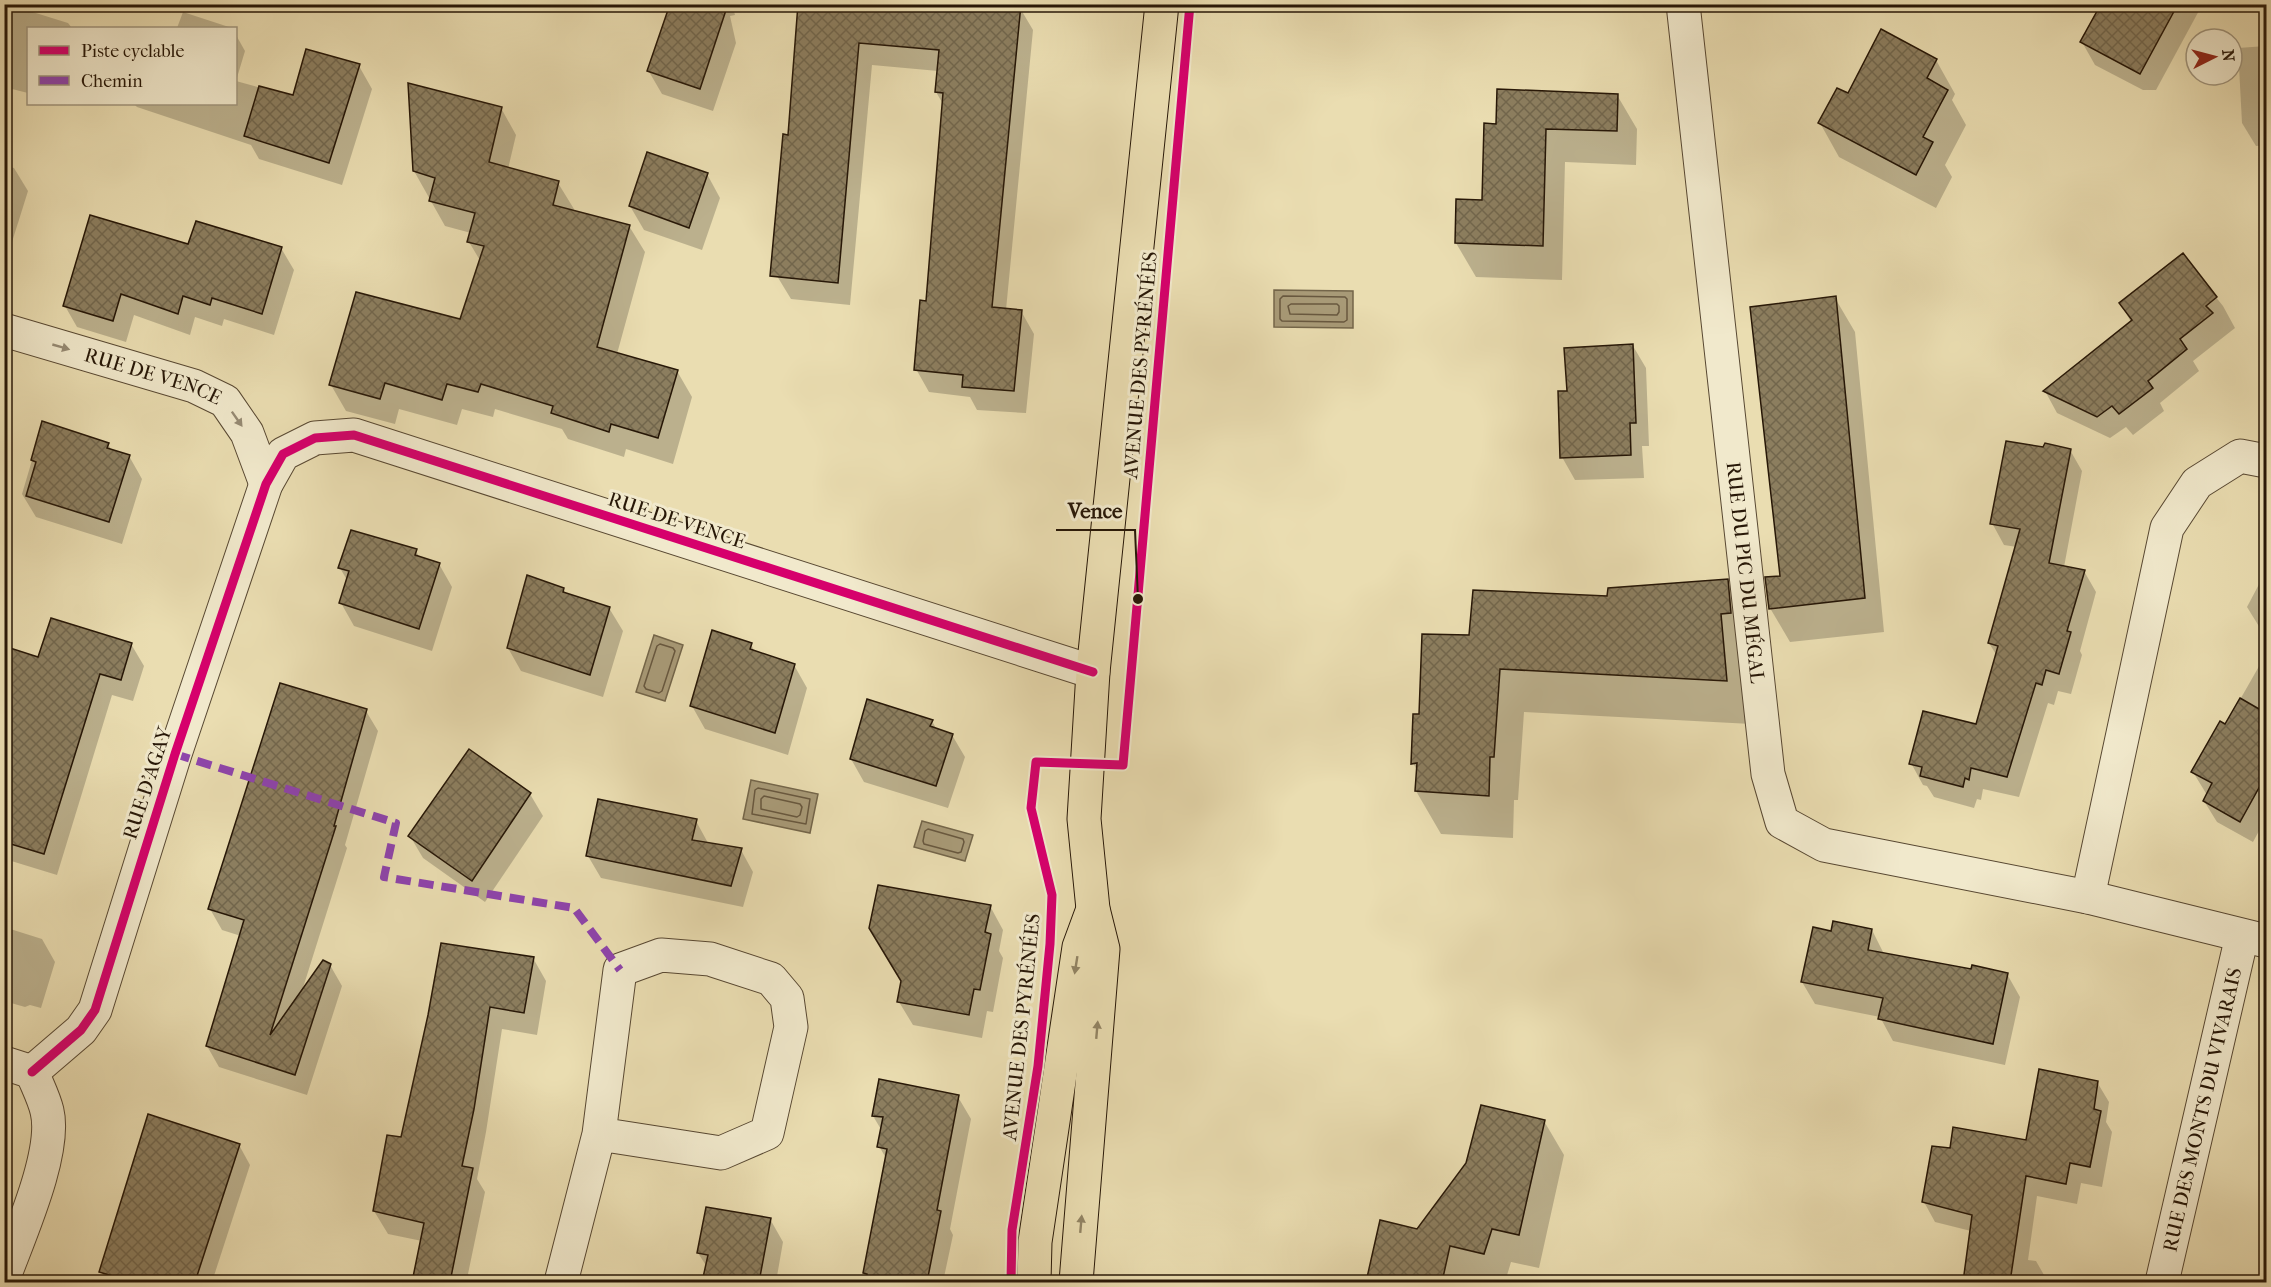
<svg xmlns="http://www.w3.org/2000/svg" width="2271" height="1287" viewBox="0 0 2271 1287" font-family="'IM FELL French Canon',serif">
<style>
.water{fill:#a89a77;stroke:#74664a;stroke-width:1.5}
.shadow{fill:#0003}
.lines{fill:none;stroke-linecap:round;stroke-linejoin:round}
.shore{stroke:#68583f;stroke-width:1.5}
.building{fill:url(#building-cross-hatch);stroke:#271707;stroke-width:1.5}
.minor-casing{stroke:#584832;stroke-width:35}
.major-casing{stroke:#271707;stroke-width:35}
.minor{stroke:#f1e9cc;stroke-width:33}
.major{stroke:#eaddb1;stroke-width:33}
.quiet{stroke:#8e44ad;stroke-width:8;stroke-dasharray:15 8;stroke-linecap:butt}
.cycleway-casing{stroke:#f1e9cc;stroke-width:13}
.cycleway{stroke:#d6006c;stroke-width:9}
.oneway{fill:#968a73}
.oneway2{fill:#928464}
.labels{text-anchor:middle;stroke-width:6;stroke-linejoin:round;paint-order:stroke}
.street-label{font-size:20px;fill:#271707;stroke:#f1e9cc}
.leader{fill:none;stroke:#271707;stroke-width:2}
.callout-dot{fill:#271707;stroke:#f1e9cc;stroke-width:2}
.callout-label{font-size:21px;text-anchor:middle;font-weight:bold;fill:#271707;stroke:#f1e9cc;stroke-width:6;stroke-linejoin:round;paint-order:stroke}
</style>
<defs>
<pattern id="building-cross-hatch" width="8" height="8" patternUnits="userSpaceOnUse" patternTransform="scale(1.5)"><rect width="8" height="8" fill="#8c7e5f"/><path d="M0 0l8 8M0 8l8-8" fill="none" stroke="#72664c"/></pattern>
</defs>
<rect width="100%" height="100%" fill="#eaddb1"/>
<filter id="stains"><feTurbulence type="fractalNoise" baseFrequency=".00333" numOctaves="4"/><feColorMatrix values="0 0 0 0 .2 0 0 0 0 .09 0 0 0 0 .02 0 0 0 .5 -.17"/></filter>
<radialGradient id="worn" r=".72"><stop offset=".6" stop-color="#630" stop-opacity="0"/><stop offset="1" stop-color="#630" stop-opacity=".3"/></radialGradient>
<!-- water -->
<g class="water">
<polygon points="1274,290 1353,291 1353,328 1274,327"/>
<polygon points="654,635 683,645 665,701 636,692"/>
<polygon points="751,780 818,794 810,833 743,819"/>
<polygon points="922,821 973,835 965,861 914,847"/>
</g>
<!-- shadow -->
<g class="shadow">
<polygon points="4,4 25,4 23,9 68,23 72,28 28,28 28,93 4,87"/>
<polygon points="665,4 732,4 735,15 730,16 736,43 713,111 662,94 648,70 668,15"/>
<polygon points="2102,4 2200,4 2201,7 2156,90 2143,90 2095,65 2082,42"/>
<polygon points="1020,8 1033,30 1006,310 1021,311 1034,334 1026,413 977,410 970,397 929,392 916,369 928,302 943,104 936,92 938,71 872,65 850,305 791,299 777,276 797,37"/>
<polygon points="183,12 232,28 177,28"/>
<polygon points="236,35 245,51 236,81 294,97 359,66 372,89 342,185 259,159 251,145 137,107 134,104 236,104"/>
<polygon points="2266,46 2266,145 2256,146 2242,123 2238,48"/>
<polygon points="1936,60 1955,94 1952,100 1966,125 1945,165 1952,177 1936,208 1839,157 1820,123 1849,95"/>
<polygon points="1617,95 1637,129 1636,165 1565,162 1562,280 1476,277 1456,243 1484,201 1497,125"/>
<polygon points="501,108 516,135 508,169 558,183 574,209 573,211 629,226 645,252 617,354 677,371 692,397 673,464 626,449 624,457 568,439 562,429 495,409 493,417 462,409 457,425 399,409 395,424 346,411 331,385 461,321 481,262 469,242 471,233 445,226 414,171"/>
<polygon points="4,165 14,168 28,191 7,258 4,257"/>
<polygon points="707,174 720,198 702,250 644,230 630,206"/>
<polygon points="189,245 281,248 294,270 274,335 224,319 222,326 195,317 190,335 134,315 126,342 77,327 65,306"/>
<polygon points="2182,255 2223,306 2235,328 2193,361 2199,371 2160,403 2164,411 2133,435 2126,427 2110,438 2057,413 2045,391 2131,322 2120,303"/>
<polygon points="1835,298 1855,332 1884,632 1790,642 1770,608 1782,577"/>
<polygon points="1633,346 1646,368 1649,446 1642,446 1644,478 1575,480 1562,457 1568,392"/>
<polygon points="43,423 108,444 112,451 129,456 142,479 122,544 36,517 22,494"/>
<polygon points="2044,449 2070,450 2082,471 2064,567 2084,571 2096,592 2080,651 2082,655 2071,694 2058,691 2054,705 2048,703 2019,797 1983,789 1981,800 1977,799 1974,808 1934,797 1927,786 1923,785 1911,763 1977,726 1997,656 1989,643 2017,547 2004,545 1992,523"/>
<polygon points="416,551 420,558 439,564 452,587 432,651 354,626 341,603 347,580 340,568"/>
<polygon points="2266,571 2266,632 2260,628 2247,607"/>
<polygon points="1727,581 1752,624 1751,724 1524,712 1518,800 1514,800 1513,838 1441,834 1416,791 1418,772 1413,763 1421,716 1471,636 1609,598"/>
<polygon points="563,589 567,595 609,608 623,631 603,697 521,671 508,648"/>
<polygon points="131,644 144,666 133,701 112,695 57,875 8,860 4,855 4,648 39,659"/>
<polygon points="751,644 755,653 794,665 807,688 788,755 705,729 692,706"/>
<polygon points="2266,654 2266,818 2253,842 2217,822 2204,801 2207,795 2193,772 2225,726"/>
<polygon points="366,711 378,731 345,845 347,848 302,991 330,965 342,986 307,1095 219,1067 207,1046 241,936 222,930 210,909"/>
<polygon points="932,721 937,730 952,735 965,757 948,808 864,782 851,759"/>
<polygon points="530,794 543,816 485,902 423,858 410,836"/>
<polygon points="696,821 708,843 741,850 753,872 743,907 601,878 588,856"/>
<polygon points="990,906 1003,930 999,951 1003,958 993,1012 987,1011 982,1038 913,1025 899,1002"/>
<polygon points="4,927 42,939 55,962 41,1008 30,1005 25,1007 4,1001"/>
<polygon points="1872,930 1884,954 1972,971 2007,974 2020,997 2005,1065 1893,1041 1880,1017 1815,1004 1802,982"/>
<polygon points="533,958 546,981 537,1035 502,1029 486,1132 477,1179 485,1192 468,1274 474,1282 413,1282 422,1241 388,1234 374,1211 402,1139 430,1015"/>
<polygon points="2097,1082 2109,1102 2106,1122 2112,1132 2102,1187 2081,1183 2077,1204 2037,1196 2028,1260 2036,1261 2048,1282 1965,1282 1971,1231 1935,1222 1924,1202 1952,1150 2027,1142"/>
<polygon points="958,1097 971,1119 950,1229 953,1235 943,1282 863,1282 887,1160 879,1146 882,1131 873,1116"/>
<polygon points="1544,1121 1564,1155 1539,1268 1511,1262 1505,1282 1368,1282 1382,1222 1418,1231"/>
<polygon points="239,1145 250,1165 212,1282 107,1282 101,1271"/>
<polygon points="770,1219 783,1242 776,1282 704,1282 707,1267 698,1253"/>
</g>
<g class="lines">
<!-- shore -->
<g class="shore">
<polygon points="1283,296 1345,297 1347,299 1347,320 1344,322 1282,321 1280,319 1280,299"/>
<polygon points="1291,304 1337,304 1339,306 1339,312 1337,315 1290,314 1288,306"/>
<polygon points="660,644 673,648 675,651 662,691 659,693 646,689 644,686 657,646"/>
<polygon points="758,788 810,799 806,824 752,814 755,790"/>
<polygon points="764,796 800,804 802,807 800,815 797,817 761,809 761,799"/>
<polygon points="928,829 963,839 964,842 961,852 958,853 924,844 923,841 925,831"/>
</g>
</g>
<!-- building -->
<g class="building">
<polygon points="670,4 728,4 700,89 647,71"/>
<polygon points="798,4 1021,4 992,307 1022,310 1014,391 962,387 963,375 914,370 920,300 926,301 943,93 935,92 939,50 859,43 838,283 770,276 783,134 788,135"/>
<polygon points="2101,4 2178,4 2140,74 2080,42"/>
<polygon points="1881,29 1937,59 1927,78 1948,90 1923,137 1933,142 1916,175 1818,123 1837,88 1848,93"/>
<polygon points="306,49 360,64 329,163 244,136 259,86 293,95"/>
<polygon points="408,83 502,107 489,162 559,181 553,205 630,225 597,347 678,370 658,438 611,424 609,432 551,413 553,406 481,384 478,392 447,384 442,400 385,383 380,399 329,385 356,292 460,319 484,246 467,242 475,213 429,201 435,178 413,171"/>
<polygon points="1497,89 1618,94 1617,131 1546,129 1543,246 1455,243 1456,199 1482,200 1484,123 1496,124"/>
<polygon points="647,152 708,173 689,228 629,206"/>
<polygon points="90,215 188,244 196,221 282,247 262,314 212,298 210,305 183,296 178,314 121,294 113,321 63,306"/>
<polygon points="2183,253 2217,297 2206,306 2213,313 2180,339 2187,349 2148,381 2153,388 2119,414 2112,406 2097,417 2043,391 2132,320 2119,303"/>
<polygon points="1836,296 1865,598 1769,609 1765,577 1780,576 1750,307"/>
<polygon points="1633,344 1636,423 1630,423 1631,455 1560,458 1558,391 1567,391 1564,348"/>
<polygon points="42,421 109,443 107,448 130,455 109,522 26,496 36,462 31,460"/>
<polygon points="2006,441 2043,447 2045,443 2071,449 2049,563 2085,570 2067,631 2071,632 2059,674 2046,670 2042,685 2036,683 2007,777 1971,768 1969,780 1965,778 1963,787 1920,776 1922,767 1909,764 1923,711 1976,724 1998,646 1988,643 2020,529 1990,524"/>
<polygon points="351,530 417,549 415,555 440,563 419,629 339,603 349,571 338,568"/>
<polygon points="527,575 564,588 563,592 610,607 590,675 507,648"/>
<polygon points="1728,579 1731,613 1721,614 1727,681 1500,669 1494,757 1490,757 1489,796 1415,791 1417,763 1411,764 1413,714 1419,714 1422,634 1469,635 1473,590 1607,596 1608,588"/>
<polygon points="51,618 132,643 121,680 100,674 44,854 4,842 4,646 38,657"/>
<polygon points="712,630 752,643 750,649 795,664 775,733 690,706"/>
<polygon points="280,683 367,709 334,826 336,826 270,1035 323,960 331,964 295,1075 206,1046 244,920 208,909"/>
<polygon points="2240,698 2266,713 2266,775 2240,822 2203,801 2212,783 2191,772 2220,721 2225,724"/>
<polygon points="867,699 933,720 930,726 953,734 936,786 850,759"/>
<polygon points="469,749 531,793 472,881 408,836"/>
<polygon points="598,799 697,819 692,840 742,848 731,886 586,856"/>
<polygon points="878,885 991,905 985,932 991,934 980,990 974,989 969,1015 897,1002 901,981 869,928"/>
<polygon points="1833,921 1872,929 1868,950 1971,969 1972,965 2008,973 1993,1044 1878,1019 1883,998 1801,982 1813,927 1831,931"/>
<polygon points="441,943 534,957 524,1013 490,1007 474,1109 462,1166 473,1168 450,1282 412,1282 424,1223 373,1211 387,1135 401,1137 428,1015"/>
<polygon points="2039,1069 2098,1081 2094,1109 2101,1111 2090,1167 2070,1163 2066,1184 2026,1176 2010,1282 1963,1282 1972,1215 1922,1202 1932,1146 1950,1148 1953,1127 2026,1140"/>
<polygon points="879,1079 959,1095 937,1210 941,1211 927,1282 866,1282 867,1274 863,1273 887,1149 877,1147 883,1117 872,1116"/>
<polygon points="1481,1105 1545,1120 1519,1235 1492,1229 1484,1254 1450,1246 1442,1282 1366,1282 1380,1220 1417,1229 1466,1163"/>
<polygon points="148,1114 240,1144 195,1282 133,1282 99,1272"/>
<polygon points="706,1207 771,1218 759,1282 702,1282 708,1255 697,1253"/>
</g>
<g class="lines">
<!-- minor casing -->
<g class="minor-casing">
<g id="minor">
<path id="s1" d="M1683,4l85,770 14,48 42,23 264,52 178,44"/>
<path id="s2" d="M4,330l190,56 31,15 22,32 19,51"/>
<polyline points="2088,897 2167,528 2197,483 2240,456 2266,461"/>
<polyline points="4,1063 32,1072"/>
<polyline points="32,1072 81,1030 95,1010 175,754 266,484 283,454 315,438 354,435 1093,672"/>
<path d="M4,1277c15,-41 53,-125 43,-166 -3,-13 -10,-26 -15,-39"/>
<polyline points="561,1282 599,1134 620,970 661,955 710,959 771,979 787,998 791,1027 767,1133 721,1153 599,1134"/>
<path id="s3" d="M2162,1282l80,-346"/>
</g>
</g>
<!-- major casing -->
<g class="major-casing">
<g id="major">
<polyline points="1034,1282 1035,1242 1079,947 1093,909"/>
<polyline points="1076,1282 1103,949 1093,909 1084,819 1093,672 1162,4"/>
</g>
</g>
<!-- minor -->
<use href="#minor" class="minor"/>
<!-- major -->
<use href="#major" class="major"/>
<!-- quiet -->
<polyline class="quiet" points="175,754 396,823 384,877 574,908 620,970"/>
<!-- cycleway casing -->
<g class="cycleway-casing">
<g id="cycleway">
<polyline points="32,1072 81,1030 95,1010 175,754 266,484 283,454 315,438 354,435 1093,672"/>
<polyline points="1011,1282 1012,1230 1038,1066 1050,944 1052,895 1031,808 1036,762 1123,765 1190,4"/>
</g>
</g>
<!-- cycleway -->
<use href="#cycleway" class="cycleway"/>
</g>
<!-- one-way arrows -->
<defs><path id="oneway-solid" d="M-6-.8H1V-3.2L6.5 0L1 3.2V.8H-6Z" transform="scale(1.5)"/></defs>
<g class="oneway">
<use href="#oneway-solid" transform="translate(61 347) rotate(16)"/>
<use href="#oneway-solid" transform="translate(237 419) rotate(55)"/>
</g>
<g class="oneway2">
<use href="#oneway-solid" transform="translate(1076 965) rotate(99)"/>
<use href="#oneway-solid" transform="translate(1097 1030) rotate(-85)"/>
<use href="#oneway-solid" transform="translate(1081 1224) rotate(-85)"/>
</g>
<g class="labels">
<!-- street labels -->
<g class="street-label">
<text transform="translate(1140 365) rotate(-85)" y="7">AVENUE DES PYRÉNÉES</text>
<text dy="7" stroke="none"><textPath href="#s2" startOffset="156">RUE DE VENCE</textPath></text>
<text transform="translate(677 520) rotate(18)" y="7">RUE DE VENCE</text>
<text dy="7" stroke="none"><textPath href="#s1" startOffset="572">RUE DU PIC DU MÉGAL</textPath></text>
<text transform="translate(147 783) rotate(-72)" y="7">RUE D'AGAY</text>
<text transform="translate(1021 1027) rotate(-84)" y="7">AVENUE DES PYRÉNÉES</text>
<text dy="7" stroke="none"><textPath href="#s3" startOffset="177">RUE DES MONTS DU VIVARAIS</textPath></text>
</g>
</g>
<!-- callouts -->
<path class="leader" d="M1138 599L1135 530H1056"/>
<circle class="callout-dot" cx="1138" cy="599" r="6"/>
<g class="callout-label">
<text x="1095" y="518">Vence</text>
</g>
<!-- margin -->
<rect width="2271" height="1287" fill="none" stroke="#eaddb1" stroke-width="24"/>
<rect x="6" y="6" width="2259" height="1275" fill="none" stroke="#271707" stroke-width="3"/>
<rect x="12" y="12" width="2247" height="1263" fill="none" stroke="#271707" stroke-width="1.5"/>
<!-- legend -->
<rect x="27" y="27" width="210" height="78" fill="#f1e9cc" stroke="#a0957d" stroke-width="1.5"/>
<rect x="39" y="46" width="30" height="9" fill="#d6006c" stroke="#a0957d" stroke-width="1.5"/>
<text x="81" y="57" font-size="18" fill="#271707">Piste cyclable</text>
<rect x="39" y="76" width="30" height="9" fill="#8e44ad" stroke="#a0957d" stroke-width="1.5"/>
<text x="81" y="87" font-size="18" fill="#271707">Chemin</text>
<!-- north arrow -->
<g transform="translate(2214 57) rotate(84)"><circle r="28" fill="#f1e9cc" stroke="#a0957d" stroke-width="1.5"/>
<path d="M0-4.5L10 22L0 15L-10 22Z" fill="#8f2418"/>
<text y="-9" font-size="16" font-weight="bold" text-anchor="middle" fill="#271707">N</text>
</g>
<rect width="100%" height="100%" filter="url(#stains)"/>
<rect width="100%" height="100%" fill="url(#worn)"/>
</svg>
